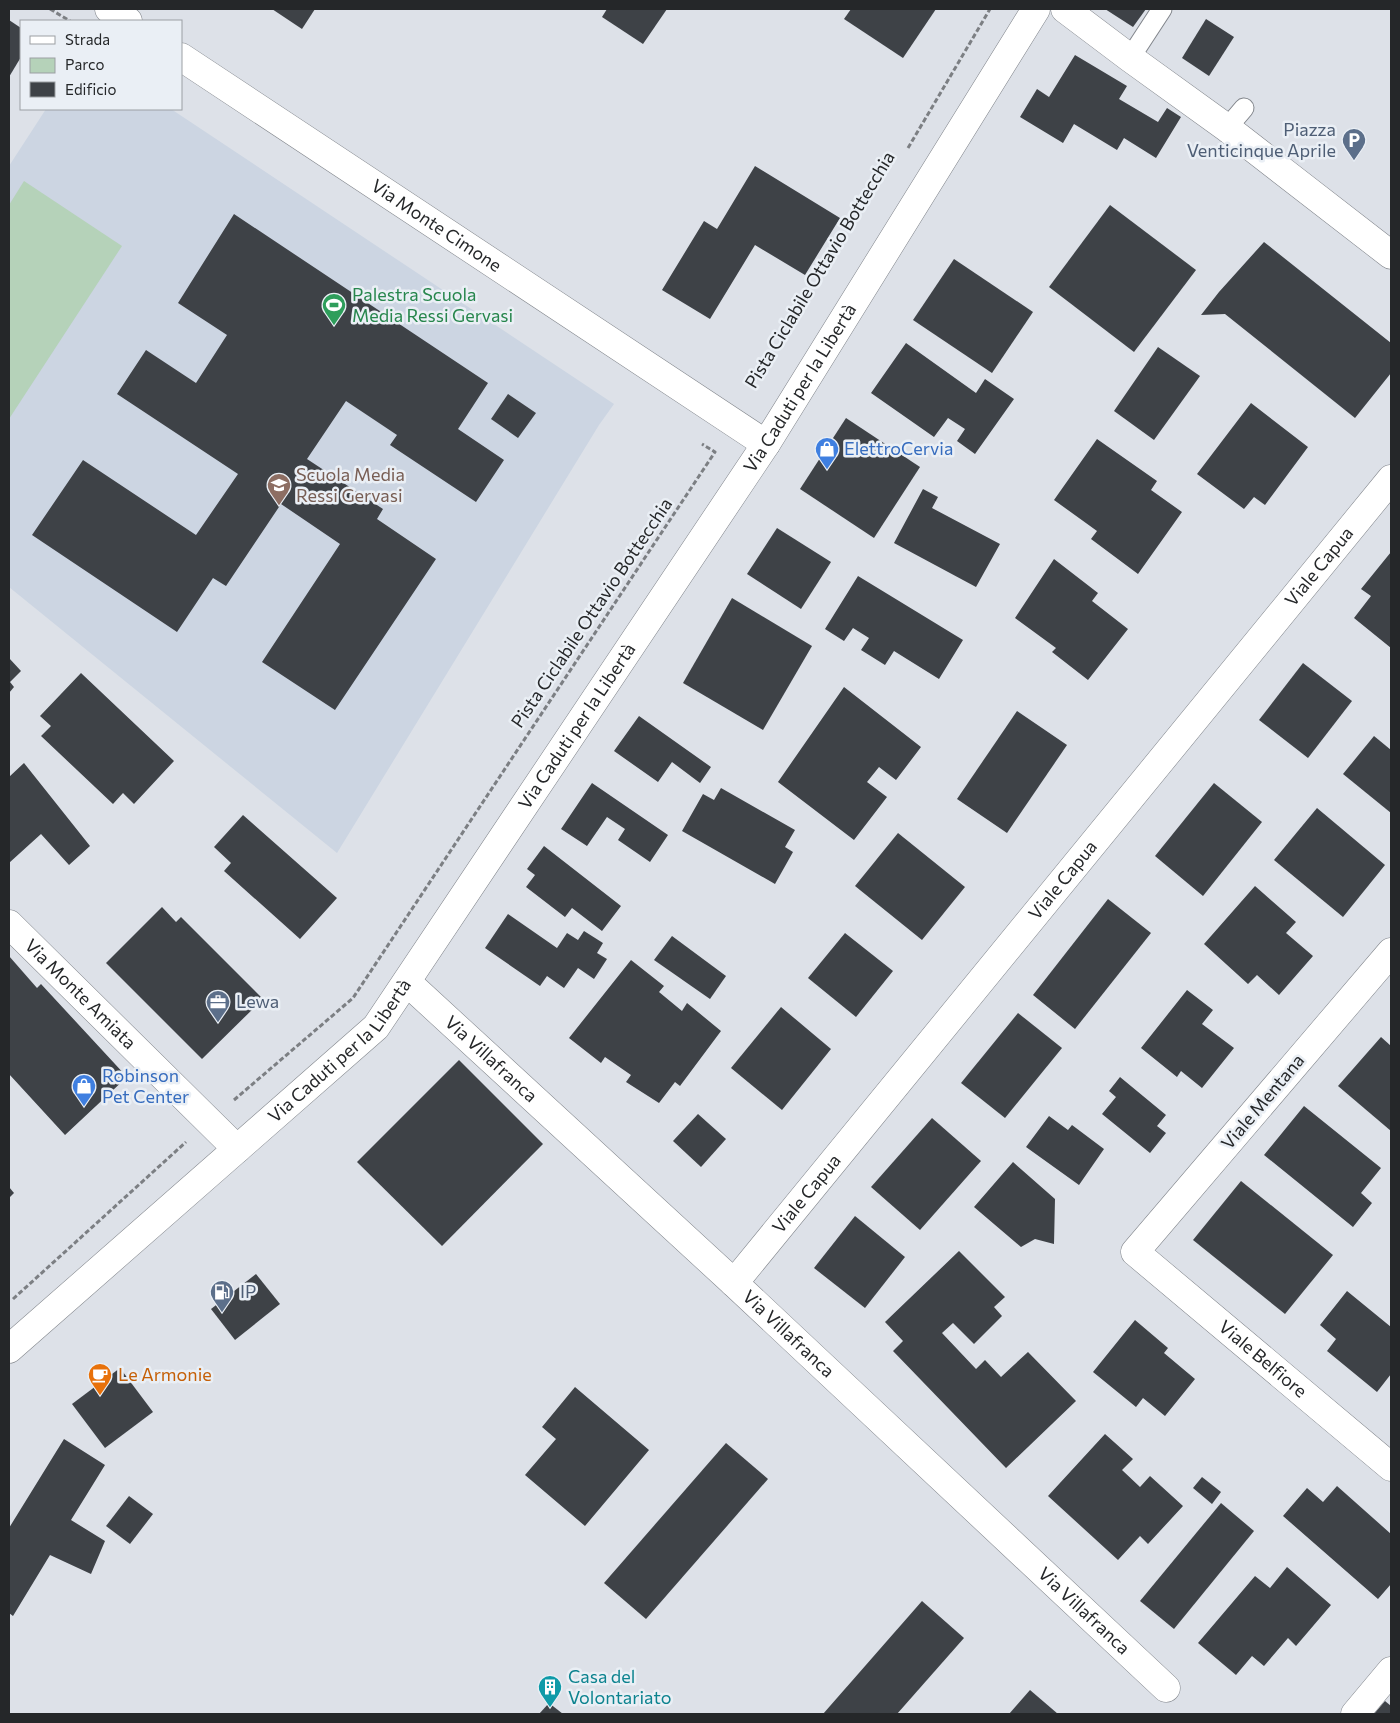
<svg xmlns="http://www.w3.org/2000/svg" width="1400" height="1723" viewBox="0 0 1400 1723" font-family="Commissioner,sans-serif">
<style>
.built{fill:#ccd5e2}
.green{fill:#b5d2b9}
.building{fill:#3e4247}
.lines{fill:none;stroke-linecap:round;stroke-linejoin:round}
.lane-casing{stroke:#81858b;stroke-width:21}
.street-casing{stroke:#81858b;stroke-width:29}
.secondary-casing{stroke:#81858b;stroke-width:29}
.path{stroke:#7c7f83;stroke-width:3;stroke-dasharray:5 2.5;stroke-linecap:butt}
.lane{stroke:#fff;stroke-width:19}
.street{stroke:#fff;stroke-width:28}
.secondary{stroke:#fff;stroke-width:28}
.labels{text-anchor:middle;stroke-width:5;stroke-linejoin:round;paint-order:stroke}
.service-label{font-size:18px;fill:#4e5e75;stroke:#eaeff5;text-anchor:start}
.street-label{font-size:18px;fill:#252729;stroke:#eaeff5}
.leisure-label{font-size:18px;fill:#27864d;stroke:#eaeff5;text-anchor:start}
.shop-label{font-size:18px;fill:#366cbe;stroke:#eaeff5;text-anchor:start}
.education-label{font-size:18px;fill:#785e54;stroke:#eaeff5;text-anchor:start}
.food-label{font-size:18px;fill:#c56008;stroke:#eaeff5;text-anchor:start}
.culture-label{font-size:18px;fill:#0d838f;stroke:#eaeff5;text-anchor:start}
</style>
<rect width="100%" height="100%" fill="#dde1e8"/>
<!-- built -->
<polygon class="built" points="46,109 171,109 614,404 599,425 337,853 9,587 9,166"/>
<!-- green -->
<polygon class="green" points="24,181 122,246 9,419 9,205"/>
<!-- building -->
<g class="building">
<polygon points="272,9 315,9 302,29"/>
<polygon points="607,9 667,9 643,44 602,17"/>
<polygon points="851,9 936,9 903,58 844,19"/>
<polygon points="1105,9 1146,9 1133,27"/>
<polygon points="1206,19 1234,37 1209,76 1182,58"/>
<polygon points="9,20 21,28 21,57 9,77"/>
<polygon points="1075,55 1127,86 1119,99 1158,122 1167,108 1181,117 1156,158 1124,138 1117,150 1074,124 1063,143 1020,117 1037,89 1049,97"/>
<polygon points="755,166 840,218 805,275 755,245 710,319 662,290 704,221 717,229"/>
<polygon points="1110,205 1196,270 1134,352 1049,287"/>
<polygon points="234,214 488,383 458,429 504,460 476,502 390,445 397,435 346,401 307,459 383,509 377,519 436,559 335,710 262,662 340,544 281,504 226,586 213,578 177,632 32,535 83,460 196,535 238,474 117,394 146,350 196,383 227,335 178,303"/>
<polygon points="1264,242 1391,343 1391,373 1355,418 1225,314 1201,315 1219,292"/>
<polygon points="954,259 1033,312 992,373 913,320"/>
<polygon points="906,343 976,393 985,379 1014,399 975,454 957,441 965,429 948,418 934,437 871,393"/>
<polygon points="1158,347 1200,376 1154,440 1114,411"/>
<polygon points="508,394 536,413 518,438 491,419"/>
<polygon points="1251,403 1308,447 1265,505 1254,497 1244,509 1197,474"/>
<polygon points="846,418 920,467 874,538 800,489"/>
<polygon points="1097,439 1157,481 1151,490 1182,512 1138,574 1091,539 1097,531 1054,500"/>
<polygon points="923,489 938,497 932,508 1000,544 976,587 894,543"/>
<polygon points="777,528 831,562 801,609 747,574"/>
<polygon points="1391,552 1391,648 1354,618 1371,596 1361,589"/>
<polygon points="1054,559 1098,593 1092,601 1128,629 1088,680 1052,652 1056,648 1015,618"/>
<polygon points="858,576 963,640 939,679 894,651 885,665 861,650 869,638 853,628 844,641 825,629"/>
<polygon points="732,598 812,646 763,730 683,683"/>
<polygon points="9,658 21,671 10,682 14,687 9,693"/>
<polygon points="1303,663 1352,701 1308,758 1259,720"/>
<polygon points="81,673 174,761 134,804 123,793 113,804 41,736 51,726 40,716"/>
<polygon points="844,687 921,747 896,780 879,767 867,782 887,797 854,840 778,782"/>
<polygon points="1017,711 1067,745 1007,833 957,799"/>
<polygon points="639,716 711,767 700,783 672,762 658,782 614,751"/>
<polygon points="1374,736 1391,750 1391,813 1343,774"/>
<polygon points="24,763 90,846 69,865 41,834 9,863 9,777"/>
<polygon points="592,783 668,835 650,862 618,840 625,829 607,817 587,846 561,829"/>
<polygon points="1214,783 1262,822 1203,896 1155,856"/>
<polygon points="721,788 795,830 785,847 793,852 775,884 682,831 703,794 714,800"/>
<polygon points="1317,808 1385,865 1343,917 1274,860"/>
<polygon points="243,815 337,898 300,939 224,871 231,863 214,847"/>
<polygon points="898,833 965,887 922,940 855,886"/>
<polygon points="544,846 621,906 602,931 572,908 565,917 526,887 535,875 527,869"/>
<polygon points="1255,886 1296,922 1286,933 1313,956 1279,995 1257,975 1248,984 1204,944"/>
<polygon points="1108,899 1151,933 1075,1029 1033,995"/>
<polygon points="162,907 176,922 181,917 263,999 202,1059 106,963"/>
<polygon points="508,914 557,948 567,933 578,940 584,931 603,943 597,953 607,959 594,979 578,968 564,988 547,976 540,986 485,948"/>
<polygon points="845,933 893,971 856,1017 808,978"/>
<polygon points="672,936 726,976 710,999 654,960"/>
<polygon points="9,956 37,988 41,984 127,1077 65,1135 9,1074"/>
<polygon points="631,960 664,986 659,992 682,1011 687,1003 721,1031 680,1086 675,1082 659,1103 626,1082 631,1075 605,1057 601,1063 569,1038"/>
<polygon points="1187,990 1213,1010 1202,1024 1234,1048 1202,1088 1181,1071 1177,1077 1141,1048"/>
<polygon points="781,1007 831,1049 782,1110 731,1068"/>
<polygon points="1018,1013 1062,1048 1005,1118 961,1083"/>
<polygon points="1381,1037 1391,1046 1391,1131 1338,1086"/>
<polygon points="459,1060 543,1144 442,1246 357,1162"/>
<polygon points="1120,1077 1166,1115 1157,1126 1166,1133 1150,1153 1102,1114 1116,1097 1109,1091"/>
<polygon points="1304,1106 1381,1168 1361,1193 1372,1203 1353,1227 1264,1155"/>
<polygon points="698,1114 726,1139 701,1167 673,1141"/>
<polygon points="1049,1116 1068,1130 1072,1125 1104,1149 1079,1185 1026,1147"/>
<polygon points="932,1118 981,1161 920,1230 871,1187"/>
<polygon points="1013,1162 1055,1199 1054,1244 1035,1239 1021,1247 974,1207"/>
<polygon points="1241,1181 1333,1255 1285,1314 1193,1240"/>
<polygon points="9,1187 14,1193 9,1198"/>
<polygon points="855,1216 905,1257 865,1308 814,1268"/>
<polygon points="959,1251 1005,1297 994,1307 1002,1316 974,1344 953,1323 942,1333 976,1369 985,1360 1001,1377 1028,1352 1076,1401 1006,1468 893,1351 903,1341 885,1322"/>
<polygon points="256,1274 280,1304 235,1340 211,1309"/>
<polygon points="1347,1291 1391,1327 1391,1374 1377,1392 1327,1351 1336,1339 1320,1325"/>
<polygon points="1135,1320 1168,1348 1164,1353 1195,1379 1165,1416 1143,1398 1136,1407 1093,1372"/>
<polygon points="120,1368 153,1412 105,1448 72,1404"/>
<polygon points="575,1387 649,1450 585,1526 525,1475 556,1439 542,1427"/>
<polygon points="1105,1434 1133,1459 1122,1470 1140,1487 1150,1476 1183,1506 1148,1544 1140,1536 1118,1560 1048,1496"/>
<polygon points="64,1439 105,1465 71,1520 105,1541 91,1574 50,1555 13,1616 9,1613 9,1528"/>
<polygon points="726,1443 768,1479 646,1619 604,1583"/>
<polygon points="1202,1477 1221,1492 1212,1504 1193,1488"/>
<polygon points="1337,1486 1391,1534 1391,1584 1378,1599 1283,1516 1307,1488 1323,1502"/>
<polygon points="129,1496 153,1514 130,1544 106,1526"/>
<polygon points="1221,1503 1254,1531 1174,1629 1140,1601"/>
<polygon points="1287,1567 1331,1605 1296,1646 1288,1638 1264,1666 1252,1656 1236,1675 1198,1643 1255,1576 1270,1588"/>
<polygon points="922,1601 964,1638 897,1714 823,1714"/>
<polygon points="1030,1690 1058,1714 1009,1714"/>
<polygon points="1385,1701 1391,1706 1391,1714 1374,1714"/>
<polygon points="549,1703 563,1714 539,1714"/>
</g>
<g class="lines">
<!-- lane casing -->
<g class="lane-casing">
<g id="lane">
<polyline points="1130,58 1162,9"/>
<polyline points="1227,128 1244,108"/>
</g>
</g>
<!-- street casing -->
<g class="street-casing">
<g id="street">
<polyline points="109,9 128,21"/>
<path id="s1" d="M181,57l585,387"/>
<path id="s2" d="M9,924l228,225"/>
<path id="s3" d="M1391,952l-256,300 256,215"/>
<path id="s4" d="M407,982l327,301 432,405"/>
<path id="s5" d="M734,1283l657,-804"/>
<polyline points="1355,1714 1391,1671"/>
</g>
</g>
<!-- secondary casing -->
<g class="secondary-casing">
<g id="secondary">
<polyline points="1065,9 1130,58 1227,128 1391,255"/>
<path id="s6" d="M9,1349l367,-322 390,-583 270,-435"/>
</g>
</g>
<!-- path -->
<g class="path">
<polyline points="50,9 70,21"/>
<polyline points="908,148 990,9"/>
<polyline points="234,1100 353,998 715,452 702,444"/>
<polyline points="13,1299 186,1142"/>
</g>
<!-- lane -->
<use href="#lane" class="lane"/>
<!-- street -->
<use href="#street" class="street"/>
<!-- secondary -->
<use href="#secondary" class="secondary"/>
</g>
<!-- icons -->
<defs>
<g id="parking-pin" transform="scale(1.25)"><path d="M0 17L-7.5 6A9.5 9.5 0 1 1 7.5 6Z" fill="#5c6f8a" stroke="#eaeff5"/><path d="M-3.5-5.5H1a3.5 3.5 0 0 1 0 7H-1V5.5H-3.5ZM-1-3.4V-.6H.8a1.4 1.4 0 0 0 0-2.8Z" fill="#fff"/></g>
<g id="stadium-pin" transform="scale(1.25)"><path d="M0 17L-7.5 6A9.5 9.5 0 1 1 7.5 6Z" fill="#2e9e5b" stroke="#eaeff5"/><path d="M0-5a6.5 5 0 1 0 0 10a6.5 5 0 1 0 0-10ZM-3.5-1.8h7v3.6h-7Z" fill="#fff"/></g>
<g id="shop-pin" transform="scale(1.25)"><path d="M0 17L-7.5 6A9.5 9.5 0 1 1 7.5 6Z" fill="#3f7fe0" stroke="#eaeff5"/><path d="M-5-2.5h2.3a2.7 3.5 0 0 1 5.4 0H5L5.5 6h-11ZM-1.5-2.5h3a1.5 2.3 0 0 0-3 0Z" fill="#fff"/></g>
<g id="school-pin" transform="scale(1.25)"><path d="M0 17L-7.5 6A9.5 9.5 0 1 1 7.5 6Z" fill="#8d6e63" stroke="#eaeff5"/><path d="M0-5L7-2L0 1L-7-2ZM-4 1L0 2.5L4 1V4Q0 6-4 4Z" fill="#fff"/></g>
<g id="office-pin" transform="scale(1.25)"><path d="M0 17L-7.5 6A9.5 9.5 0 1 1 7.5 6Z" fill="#5c6f8a" stroke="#eaeff5"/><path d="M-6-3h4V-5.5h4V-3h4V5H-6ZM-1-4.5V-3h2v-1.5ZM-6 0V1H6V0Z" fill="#fff"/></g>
<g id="fuel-pin" transform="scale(1.25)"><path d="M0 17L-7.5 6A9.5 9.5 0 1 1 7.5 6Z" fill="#5c6f8a" stroke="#eaeff5"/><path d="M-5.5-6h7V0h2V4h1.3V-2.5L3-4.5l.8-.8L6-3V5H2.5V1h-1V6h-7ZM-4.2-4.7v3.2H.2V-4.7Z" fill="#fff"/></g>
<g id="cafe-pin" transform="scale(1.25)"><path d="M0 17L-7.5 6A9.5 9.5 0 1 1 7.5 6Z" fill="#e8710a" stroke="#eaeff5"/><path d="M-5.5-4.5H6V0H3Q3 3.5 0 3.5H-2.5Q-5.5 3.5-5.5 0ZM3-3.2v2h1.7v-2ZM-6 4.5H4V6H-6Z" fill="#fff"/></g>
<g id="building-pin" transform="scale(1.25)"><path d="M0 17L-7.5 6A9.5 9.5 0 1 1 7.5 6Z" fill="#0f9aa8" stroke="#eaeff5"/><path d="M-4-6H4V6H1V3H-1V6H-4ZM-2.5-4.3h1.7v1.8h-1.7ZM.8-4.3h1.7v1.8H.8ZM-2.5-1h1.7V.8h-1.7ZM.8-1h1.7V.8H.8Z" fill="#fff"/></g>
</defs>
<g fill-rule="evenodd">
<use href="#parking-pin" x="1354" y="140"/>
<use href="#stadium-pin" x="334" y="305"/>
<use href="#shop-pin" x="827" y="449"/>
<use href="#school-pin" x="279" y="485"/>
<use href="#office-pin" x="218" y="1002"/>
<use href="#shop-pin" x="84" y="1086"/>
<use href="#fuel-pin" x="222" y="1292"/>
<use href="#cafe-pin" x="100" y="1375"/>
<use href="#building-pin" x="550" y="1687"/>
</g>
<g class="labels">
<!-- service labels -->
<g class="service-label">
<text x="1336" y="136" text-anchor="end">Piazza<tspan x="1336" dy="21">Venticinque Aprile</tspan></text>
<text x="236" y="1008">Lewa</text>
<text x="240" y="1298">IP</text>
</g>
<!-- street labels -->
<g class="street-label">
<text dy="6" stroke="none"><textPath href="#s1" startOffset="306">Via Monte Cimone</textPath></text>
<text transform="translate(820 270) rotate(-59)" y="6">Pista Ciclabile Ottavio Bottecchia</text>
<text dy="6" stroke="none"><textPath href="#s6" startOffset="1255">Via Caduti per la Libertà</textPath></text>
<text dy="6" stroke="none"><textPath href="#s5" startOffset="925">Viale Capua</textPath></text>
<text transform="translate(592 613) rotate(-56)" y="6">Pista Ciclabile Ottavio Bottecchia</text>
<text dy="6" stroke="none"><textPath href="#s6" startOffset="850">Via Caduti per la Libertà</textPath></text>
<text dy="6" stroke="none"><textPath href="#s5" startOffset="520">Viale Capua</textPath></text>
<text dy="6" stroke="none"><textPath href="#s2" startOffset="100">Via Monte Amiata</textPath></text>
<text dy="6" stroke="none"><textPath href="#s6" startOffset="446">Via Caduti per la Libertà</textPath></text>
<text dy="6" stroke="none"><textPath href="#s4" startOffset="114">Via Villafranca</textPath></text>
<text transform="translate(1263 1102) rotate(-50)" y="6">Viale Mentana</text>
<text dy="6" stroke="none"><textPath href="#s5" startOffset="115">Viale Capua</textPath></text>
<text dy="6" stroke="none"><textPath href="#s4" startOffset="519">Via Villafranca</textPath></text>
<text dy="6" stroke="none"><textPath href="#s3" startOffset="561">Viale Belfiore</textPath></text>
<text dy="6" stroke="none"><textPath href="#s4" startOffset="924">Via Villafranca</textPath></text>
</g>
<!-- leisure labels -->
<g class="leisure-label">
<text x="352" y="301">Palestra Scuola<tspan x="352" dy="21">Media Ressi Gervasi</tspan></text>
</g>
<!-- shop labels -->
<g class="shop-label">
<text x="844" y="455">ElettroCervia</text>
<text x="102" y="1082">Robinson<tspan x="102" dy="21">Pet Center</tspan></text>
</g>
<!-- education labels -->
<g class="education-label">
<text x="296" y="481">Scuola Media<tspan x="296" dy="21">Ressi Gervasi</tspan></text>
</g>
<!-- food labels -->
<g class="food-label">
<text x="118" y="1381">Le Armonie</text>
</g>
<!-- culture labels -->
<g class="culture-label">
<text x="568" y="1683">Casa del<tspan x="568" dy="21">Volontariato</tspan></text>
</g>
</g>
<!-- border -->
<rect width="1400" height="1723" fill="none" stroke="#252729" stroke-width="20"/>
<!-- legend -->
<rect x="20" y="20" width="162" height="90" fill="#eaeff5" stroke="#9b9fa3"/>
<rect x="30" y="36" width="25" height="8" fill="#ffffff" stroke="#9b9fa3"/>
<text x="65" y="45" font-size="15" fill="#252729">Strada</text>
<rect x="30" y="58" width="25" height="15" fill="#b5d2b9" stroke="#9b9fa3"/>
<text x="65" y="70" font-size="15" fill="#252729">Parco</text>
<rect x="30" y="82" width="25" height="15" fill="#3e4247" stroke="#9b9fa3"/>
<text x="65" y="95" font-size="15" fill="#252729">Edificio</text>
</svg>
